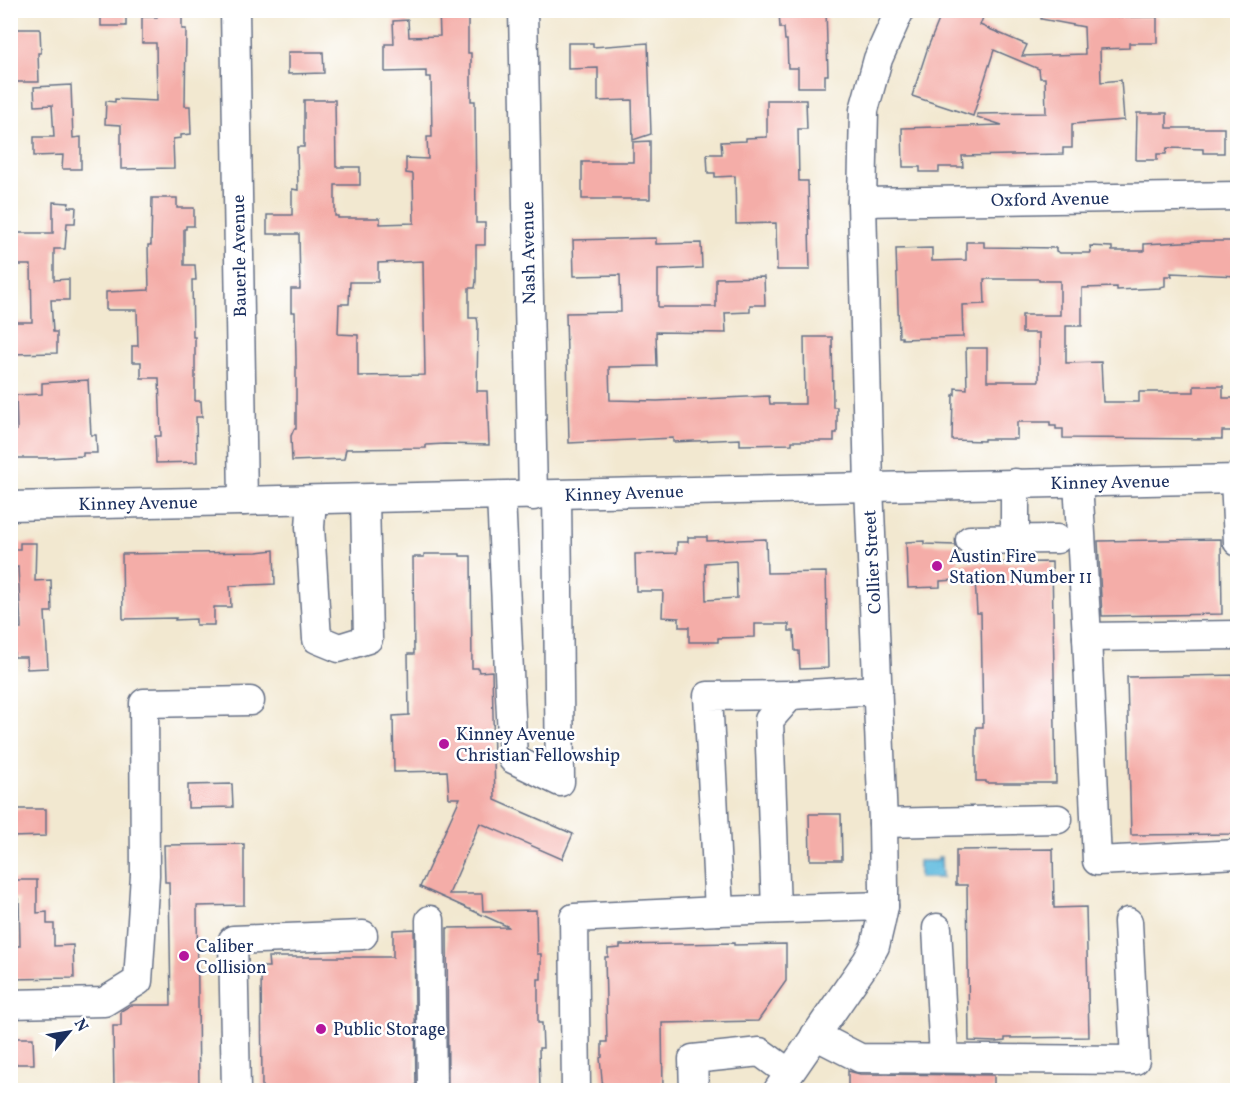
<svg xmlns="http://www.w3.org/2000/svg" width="1248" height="1101" viewBox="0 0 1248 1101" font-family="Vollkorn,serif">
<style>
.water{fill:#62bcdf;stroke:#3e769e;stroke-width:1.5}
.building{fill:#f4ada8;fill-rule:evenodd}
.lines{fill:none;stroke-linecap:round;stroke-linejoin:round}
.minor-casing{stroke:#667086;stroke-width:31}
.minor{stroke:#fff;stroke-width:28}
.poi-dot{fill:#b5179e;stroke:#fff;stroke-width:2}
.labels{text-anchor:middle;stroke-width:5;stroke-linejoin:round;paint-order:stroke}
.street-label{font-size:18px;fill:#1b2f5e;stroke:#fff}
.poi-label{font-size:18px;fill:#1b2f5e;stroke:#fff;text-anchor:start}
</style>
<rect width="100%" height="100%" fill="#fff"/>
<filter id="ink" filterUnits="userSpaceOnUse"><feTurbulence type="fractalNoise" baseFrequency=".0167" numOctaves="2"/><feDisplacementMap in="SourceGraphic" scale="12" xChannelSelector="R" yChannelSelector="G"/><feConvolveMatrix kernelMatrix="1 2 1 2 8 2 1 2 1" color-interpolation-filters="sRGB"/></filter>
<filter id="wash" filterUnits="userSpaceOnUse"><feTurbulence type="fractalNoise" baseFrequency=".008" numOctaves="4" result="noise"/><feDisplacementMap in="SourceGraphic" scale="24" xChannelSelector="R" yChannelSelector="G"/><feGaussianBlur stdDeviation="1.35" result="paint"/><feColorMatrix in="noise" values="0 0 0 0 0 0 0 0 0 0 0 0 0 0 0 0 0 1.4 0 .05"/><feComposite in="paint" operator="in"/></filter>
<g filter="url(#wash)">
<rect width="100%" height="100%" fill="#f2e8d0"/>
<!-- water -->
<polygon class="water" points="938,857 941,857 942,878 919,878 919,861 938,861"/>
<g id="blocks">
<!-- building -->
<g class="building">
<rect x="101" y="10" width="25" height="16"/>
<polygon points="157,10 182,10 182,29 186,29 185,106 190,106 191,134 181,135 181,138 173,139 174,168 121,169 121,125 105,124 106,101 115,102 115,99 157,101 156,43 142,43 142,17 157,17"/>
<path d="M439,10h29v43h3v48h4l1,122h9v22h-9v36l-1,7h-6v30h8l1,6 -1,67h10l2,54 -44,-1 -19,1v3l-80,1 -2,10 -52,2 -1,-25 3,-7h2v-70l-1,-47h-4v-23h9l-1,-55h-32v-19h25v-26l6,1 -1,-43h7v-47h31l1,67h24v18h-25v31h3v2h42v6l34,-1 -1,-49 -7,-1v-15l22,1 -1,-22h5l-1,-60h-5v-6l-41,1v-28h9l-1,-23 15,-1 1,17 31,-1zM423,261l2,114 -67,1v-41l-20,-1 1,-30h10l1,-22h28v-19z"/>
<polygon points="779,10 826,10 828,75 825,75 825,87 798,87 798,68 788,68 787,40 785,40 784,28 780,28"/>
<polygon points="943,10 986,10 980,25 1027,45 1022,56 1085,54 1084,27 1041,19 1042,10 1120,10 1119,17 1157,17 1157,43 1129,43 1129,48 1100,49 1101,82 1121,80 1124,120 1072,124 1072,148 1063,148 1063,154 962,156 963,167 939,167 939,172 920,172 920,167 903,167 902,128 1002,125 977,117 977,114 1046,113 1045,78 1040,78 1039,69 994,50 973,116 912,96 928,47"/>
<polygon points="10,29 40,29 41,53 38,53 39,82 10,82"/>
<polygon points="568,43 593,43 593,47 648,43 651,134 633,140 632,100 598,101 598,68 568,69"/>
<polygon points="288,52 323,52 324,73 288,74"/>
<polygon points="71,85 73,138 81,137 81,169 62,169 63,155 34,156 34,137 54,137 52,105 35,106 34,87"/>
<polygon points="767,100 806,100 807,129 798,129 799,181 808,181 810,270 777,270 776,223 736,224 735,176 715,177 715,173 708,173 707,154 722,154 721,142 746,141 746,138 767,137"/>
<polygon points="1137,113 1167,113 1167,128 1224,128 1224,153 1203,153 1203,149 1167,148 1166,154 1157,154 1157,160 1136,160"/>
<polygon points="650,141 650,199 582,199 582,162 633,162 633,142"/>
<polygon points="152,198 177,198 177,208 194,208 194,226 186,226 186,229 184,229 184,265 195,265 196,280 192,280 193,337 195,337 195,401 201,401 202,417 196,417 197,462 156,463 155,436 161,436 159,378 141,378 141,362 132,362 132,346 138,346 137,310 106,310 106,292 149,290 148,245 151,245"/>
<polygon points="53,202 69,203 68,207 76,207 75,223 67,223 65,249 54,249 54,280 69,279 69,300 51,300 53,332 57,332 57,353 10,354 10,322 32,322 31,265 10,265 10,233 53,233"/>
<polygon points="656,238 656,244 701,243 702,268 658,270 658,307 716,307 716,278 764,277 765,305 750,305 750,312 725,313 726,333 656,332 657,366 609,367 610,400 657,401 769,396 770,404 805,404 804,337 832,337 833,407 837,407 837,433 834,433 834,441 792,441 792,444 740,445 740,439 673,442 673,438 569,443 566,313 621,312 620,275 574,276 573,240"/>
<polygon points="1201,241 1238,241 1238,276 1171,273 1172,276 1165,276 1165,286 1160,287 1160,288 1117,290 1117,287 1082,288 1082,326 1066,326 1066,363 1101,362 1103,402 1139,402 1139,392 1194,392 1194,386 1223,386 1223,398 1238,398 1238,431 1222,431 1222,439 1063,438 1063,429 1056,429 1056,426 1050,426 1050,422 1017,422 1017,439 984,439 984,441 952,440 953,395 955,395 955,388 967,389 966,348 987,348 987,381 1039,381 1039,333 1022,333 1022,315 1060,315 1060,281 1039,281 1039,279 984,279 985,304 962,305 963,337 902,339 902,337 899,337 896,249 932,248 932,261 966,260 966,242 984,242 984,247 1056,248 1056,251 1060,253 1091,253 1090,246 1112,247 1112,251 1144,251 1144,244"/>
<polygon points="88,380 91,435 96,435 97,453 83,453 83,456 48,458 10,458 10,431 17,430 16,395 42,394 42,383"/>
<path d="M688,537h19v4l59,-2 1,34 59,-1 2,96 -28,1 -1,-18h-4l-1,-20h-5v-7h-34v13l-37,1v4h-29v-15h-10v-9l-17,-1 1,-26h-27l-1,-37 42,-1v-11h11zM736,561l1,37 -31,2 -1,-37z"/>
<polygon points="1221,539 1222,614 1102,616 1098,541"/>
<polygon points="924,541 924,544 955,545 958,551 958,563 1052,562 1056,783 986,783 986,781 976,781 976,727 983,727 981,613 977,613 975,579 940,581 940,587 908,588 906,542"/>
<polygon points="20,543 36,543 35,581 51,580 52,612 45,612 48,668 27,669 26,657 14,657 13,628 21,628 18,567 13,568 14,549 20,549"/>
<polygon points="274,550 275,584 230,586 231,607 214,607 214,625 196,625 196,619 175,620 176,618 123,619 122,554 257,552"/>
<polygon points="424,554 460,554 460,556 471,556 472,668 478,668 479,672 492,671 495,800 573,834 562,859 480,823 449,894 482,894 483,911 536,910 537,954 541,954 541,979 538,979 538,1023 542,1023 543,1048 539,1048 540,1090 448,1090 447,928 509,927 420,887 460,798 449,798 447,771 394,772 393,716 409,715 408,654 414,654 413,557 424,557"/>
<polygon points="1238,675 1238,834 1131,835 1127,677"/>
<polygon points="232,784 233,807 188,808 188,785"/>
<polygon points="10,809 46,809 46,836 10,837"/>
<polygon points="809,814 841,814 842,860 810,860"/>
<polygon points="244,844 244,905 197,906 199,1090 114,1090 113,1026 121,1026 121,1011 131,1005 171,1005 169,882 165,882 164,845"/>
<polygon points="1053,849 1054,908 1086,907 1089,1037 1005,1038 1005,1041 996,1042 969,1041 967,885 956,885 956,850"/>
<polygon points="10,880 37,880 37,913 47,912 47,924 54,924 54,946 73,945 74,978 10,979 10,952 16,952 16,946 20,946 19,899 10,898"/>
<polygon points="414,929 416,1090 262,1090 261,967 269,967 268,957 393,957 393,930"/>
<polygon points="734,943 734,945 786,944 786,981 758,1021 662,1023 663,1090 603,1090 600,1058 602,1057 602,1042 607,1042 605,957 608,957 608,949 620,948 620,945"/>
<polygon points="10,1038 33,1038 34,1064 10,1064"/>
<polygon points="848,1071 860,1074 994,1075 994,1090 848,1090"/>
</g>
</g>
</g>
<g filter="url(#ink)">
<use href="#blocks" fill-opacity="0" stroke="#667086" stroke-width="1.5"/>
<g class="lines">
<!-- minor casing -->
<g class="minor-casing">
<g id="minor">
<polyline points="235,10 243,501"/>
<polyline points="523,10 533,496"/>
<polyline points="862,202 1238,196"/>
<polyline points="1235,479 1238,542"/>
<polyline points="1078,482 1087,637 1097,861 1238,854"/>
<polyline points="1015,483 1015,540"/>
<polyline points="501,496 513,759 560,782 557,495"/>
<polyline points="312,500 310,527 317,639 339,648 368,639 365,499"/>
<polyline points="10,506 1238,479"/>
<polyline points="970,540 1057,539"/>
<polyline points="1087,637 1238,635"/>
<polyline points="883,823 1058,819"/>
<polyline points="776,909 769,720 791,695 878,690"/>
<polyline points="719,911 708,696 791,695"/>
<polyline points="430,920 432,1090"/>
<polyline points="937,928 944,1058"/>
<polyline points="10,1004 104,1002 138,981 145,875 144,703 250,701"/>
<polyline points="815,1035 860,1058 1135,1060 1128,922"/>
<polyline points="236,1090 233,940 363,935"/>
<polyline points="576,1090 574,918 719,911 884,906"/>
<polyline points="694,1090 693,1059 760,1052 789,1073"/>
<polyline points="778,1090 867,961 875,946 880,925 884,906 884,889 883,823 869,486 862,202 864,110 878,59 900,10"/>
</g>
</g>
<!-- minor -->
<use href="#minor" class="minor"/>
</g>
</g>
<!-- markers -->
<g class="poi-dot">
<circle cx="937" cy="566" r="6"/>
<circle cx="444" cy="744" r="6"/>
<circle cx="184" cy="956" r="6"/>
<circle cx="321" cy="1029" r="6"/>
</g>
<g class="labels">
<!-- street labels -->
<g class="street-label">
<text transform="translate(1050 199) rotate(-1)" y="6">Oxford Avenue</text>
<text transform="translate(528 253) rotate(-91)" y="6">Nash Avenue</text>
<text transform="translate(239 256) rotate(-91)" y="6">Bauerle Avenue</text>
<text transform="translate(1110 482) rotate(-1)" y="6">Kinney Avenue</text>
<text transform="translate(624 493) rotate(-2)" y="6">Kinney Avenue</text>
<text transform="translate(138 503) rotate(-1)" y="6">Kinney Avenue</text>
<text transform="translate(872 562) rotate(-93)" y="6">Collier Street</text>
</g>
<!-- poi labels -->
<g class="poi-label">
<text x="949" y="562">Austin Fire<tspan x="949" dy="21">Station Number 11</tspan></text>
<text x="456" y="740">Kinney Avenue<tspan x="456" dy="21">Christian Fellowship</tspan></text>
<text x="196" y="952">Caliber<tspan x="196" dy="21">Collision</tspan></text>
<text x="333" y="1035">Public Storage</text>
</g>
</g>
<!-- margin -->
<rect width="1248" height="1101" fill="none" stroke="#fff" stroke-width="36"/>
<!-- north arrow -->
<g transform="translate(69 1032) rotate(60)" stroke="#ffffff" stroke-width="4.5" paint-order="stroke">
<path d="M0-4.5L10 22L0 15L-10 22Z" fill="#1b2f5e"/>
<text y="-9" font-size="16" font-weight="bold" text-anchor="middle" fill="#1b2f5e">N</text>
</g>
</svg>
